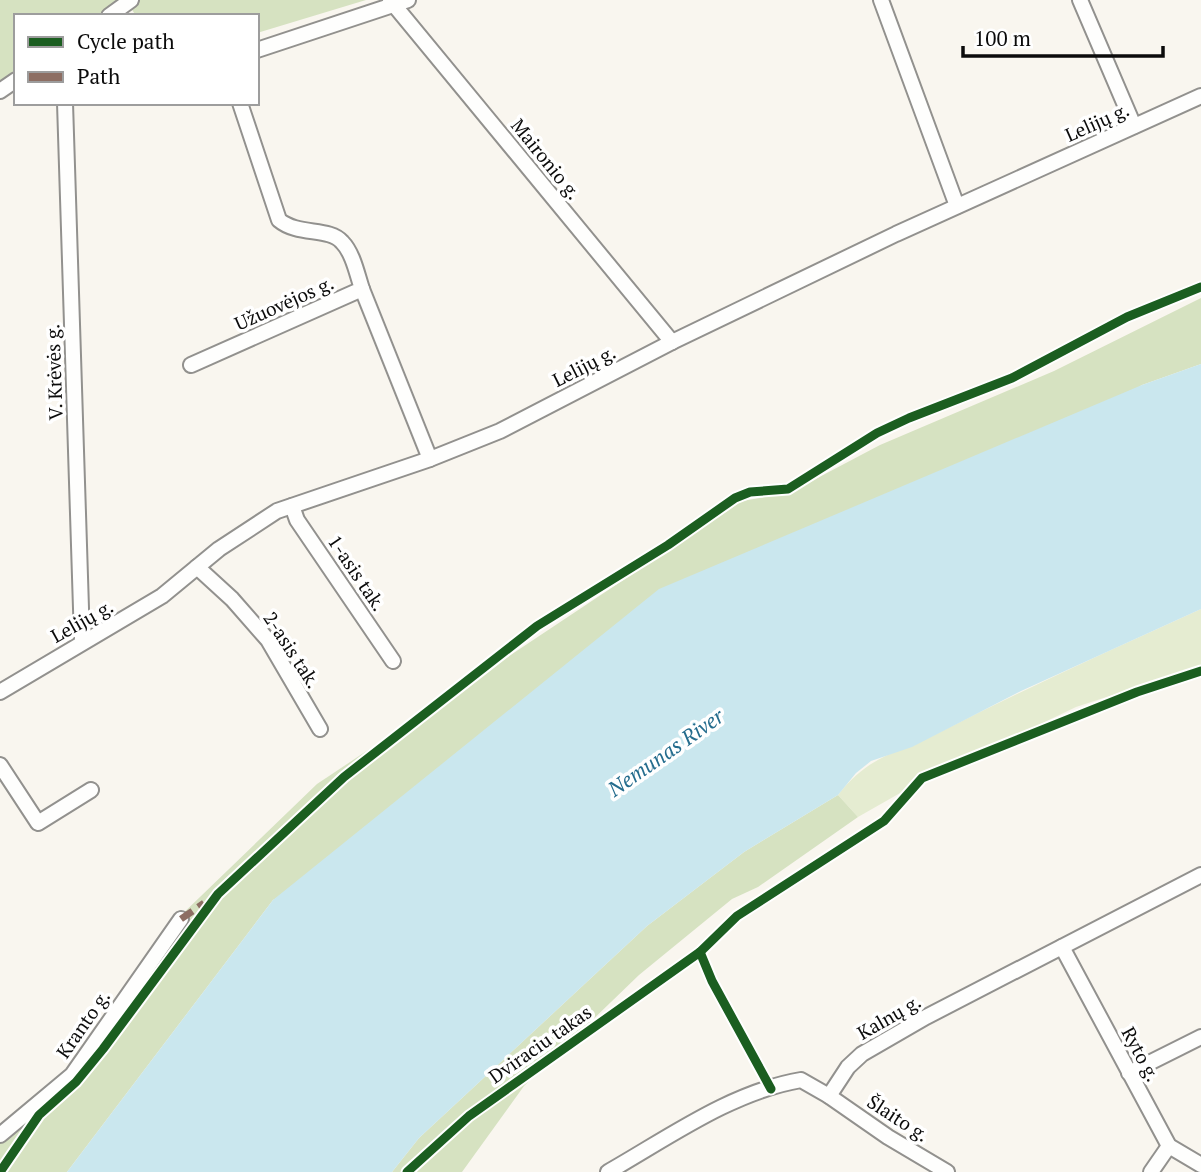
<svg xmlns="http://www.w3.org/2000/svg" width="1201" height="1172" viewBox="0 0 1201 1172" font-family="'PT Serif',serif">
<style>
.green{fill:#e5ecd1}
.forest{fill:#d6e2c1}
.water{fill:#cae7ee}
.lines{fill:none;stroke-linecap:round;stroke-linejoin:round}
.street-casing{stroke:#92918e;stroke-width:18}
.street{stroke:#fefefd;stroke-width:14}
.quiet{stroke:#8d6e63;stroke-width:7;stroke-dasharray:14 7;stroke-linecap:butt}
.cycleway-casing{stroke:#fff;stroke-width:13}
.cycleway{stroke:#1b5e20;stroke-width:9}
.labels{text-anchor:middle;stroke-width:7;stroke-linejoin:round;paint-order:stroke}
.street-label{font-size:19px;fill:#0b0b0b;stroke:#fff}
.water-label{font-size:21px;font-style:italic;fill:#246c8d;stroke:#fff}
</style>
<rect width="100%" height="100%" fill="#f9f6ef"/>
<!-- green -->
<path class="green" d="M1201,609v57l-125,41 -153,73 -65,37 -20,-22c32,-41 59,-41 102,-63 86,-44 173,-83 261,-123z"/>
<!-- forest -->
<g class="forest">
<polygon points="0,0 119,0 96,16 16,16 16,71 0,81"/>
<polygon points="126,0 366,0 257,33 257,16 136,16"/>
<polygon points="1201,298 1201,364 1142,385 273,900 67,1172 0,1172 0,1139 68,1069 173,923 317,784 742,501 789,493 880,445 1054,371"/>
<polygon points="838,795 858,817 758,887 732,899 639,975 524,1086 462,1172 392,1172 419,1138 647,926 744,852"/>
</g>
<!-- water -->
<polygon class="water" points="1201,364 1201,609 1021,691 912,747 871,761 856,773 838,795 744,852 647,926 419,1138 392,1172 67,1172 273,900 659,589 1142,385"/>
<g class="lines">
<!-- street casing -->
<g class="street-casing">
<g id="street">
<polyline points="390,0 672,342"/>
<polyline points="881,0 957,206"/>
<polyline points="1080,0 1134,126"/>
<polyline points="109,16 131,0"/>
<polyline points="257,50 408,0"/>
<polyline points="0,91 16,80"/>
<polyline points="65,103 82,640"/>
<polyline points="362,289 430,459"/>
<path d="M191,365l171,-76c-5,-15 -9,-36 -20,-47 -13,-15 -44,-6 -63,-22l-39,-117"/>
<polyline points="292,506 297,520 393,661"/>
<polyline points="197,567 232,599 268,640 320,729"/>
<polyline points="0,692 162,596 219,549 277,511 430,459 500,431 672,342 896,234 1201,96"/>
<polyline points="0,765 38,823 91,790"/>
<polyline points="1062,947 1169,1146 1201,1165"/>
<polyline points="1129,1073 1201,1037"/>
<polyline points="829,1096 888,1137 947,1172"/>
<polyline points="0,1135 72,1075 181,919"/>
<path d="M608,1172c60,-34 123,-80 193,-92l28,16 19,-29 14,-13 64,-37 275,-142"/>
<polyline points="1151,1172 1169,1146"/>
</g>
</g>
<!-- street -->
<use href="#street" class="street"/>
<!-- quiet -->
<polyline class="quiet" points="181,919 204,903"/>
<!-- cycleway casing -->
<g class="cycleway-casing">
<g id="cycleway">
<polyline points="700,952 712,981 771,1089"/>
<polyline points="0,1172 39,1115 76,1082 103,1049 218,894 344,777 537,626 668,545 735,498 750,492 788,489 877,433 909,418 1012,378 1127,317 1201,287"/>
<polyline points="407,1172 469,1116 700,952 737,916 884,821 922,778 1137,692 1201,671"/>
</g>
</g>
<!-- cycleway -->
<use href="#cycleway" class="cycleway"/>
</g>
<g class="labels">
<!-- street labels -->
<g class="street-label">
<text transform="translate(1097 122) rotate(-24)" y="7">Lelijų g.</text>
<text transform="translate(546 159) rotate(51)" y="7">Maironio g.</text>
<text transform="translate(284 303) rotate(-24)" y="7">Užuovėjos g.</text>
<text transform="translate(584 366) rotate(-27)" y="7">Lelijų g.</text>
<text transform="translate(54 372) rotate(-92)" y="7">V. Krėvės g.</text>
<text transform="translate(357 573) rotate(56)" y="7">1-asis tak.</text>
<text transform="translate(82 621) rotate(-29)" y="7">Lelijų g.</text>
<text transform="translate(292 650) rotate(57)" y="7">2-asis tak.</text>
<text transform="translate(889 1017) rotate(-30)" y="7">Kalnų g.</text>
<text transform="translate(83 1024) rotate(-55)" y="7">Kranto g.</text>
<text transform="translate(540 1044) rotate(-35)" y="7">Dviraciu takas</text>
<text transform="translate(1141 1054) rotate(62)" y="7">Ryto g.</text>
<text transform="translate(898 1118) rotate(33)" y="7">Šlaito g.</text>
</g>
<!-- water labels -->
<g class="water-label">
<text transform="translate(666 753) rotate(-35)" y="7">Nemunas River</text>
</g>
</g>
<!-- legend -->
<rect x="14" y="14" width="245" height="91" fill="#ffffff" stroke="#9d9d9d" stroke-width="2"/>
<rect x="28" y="37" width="35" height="10" fill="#1b5e20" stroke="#9d9d9d" stroke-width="2"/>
<text x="77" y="49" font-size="21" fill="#0b0b0b">Cycle path</text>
<rect x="28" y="72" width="35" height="10" fill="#8d6e63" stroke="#9d9d9d" stroke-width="2"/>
<text x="77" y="84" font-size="21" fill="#0b0b0b">Path</text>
<!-- scale -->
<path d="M963 46v10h200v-10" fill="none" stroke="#0b0b0b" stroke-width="3.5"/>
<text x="974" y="46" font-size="21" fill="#0b0b0b" stroke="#ffffff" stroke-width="5" paint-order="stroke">100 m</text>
</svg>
